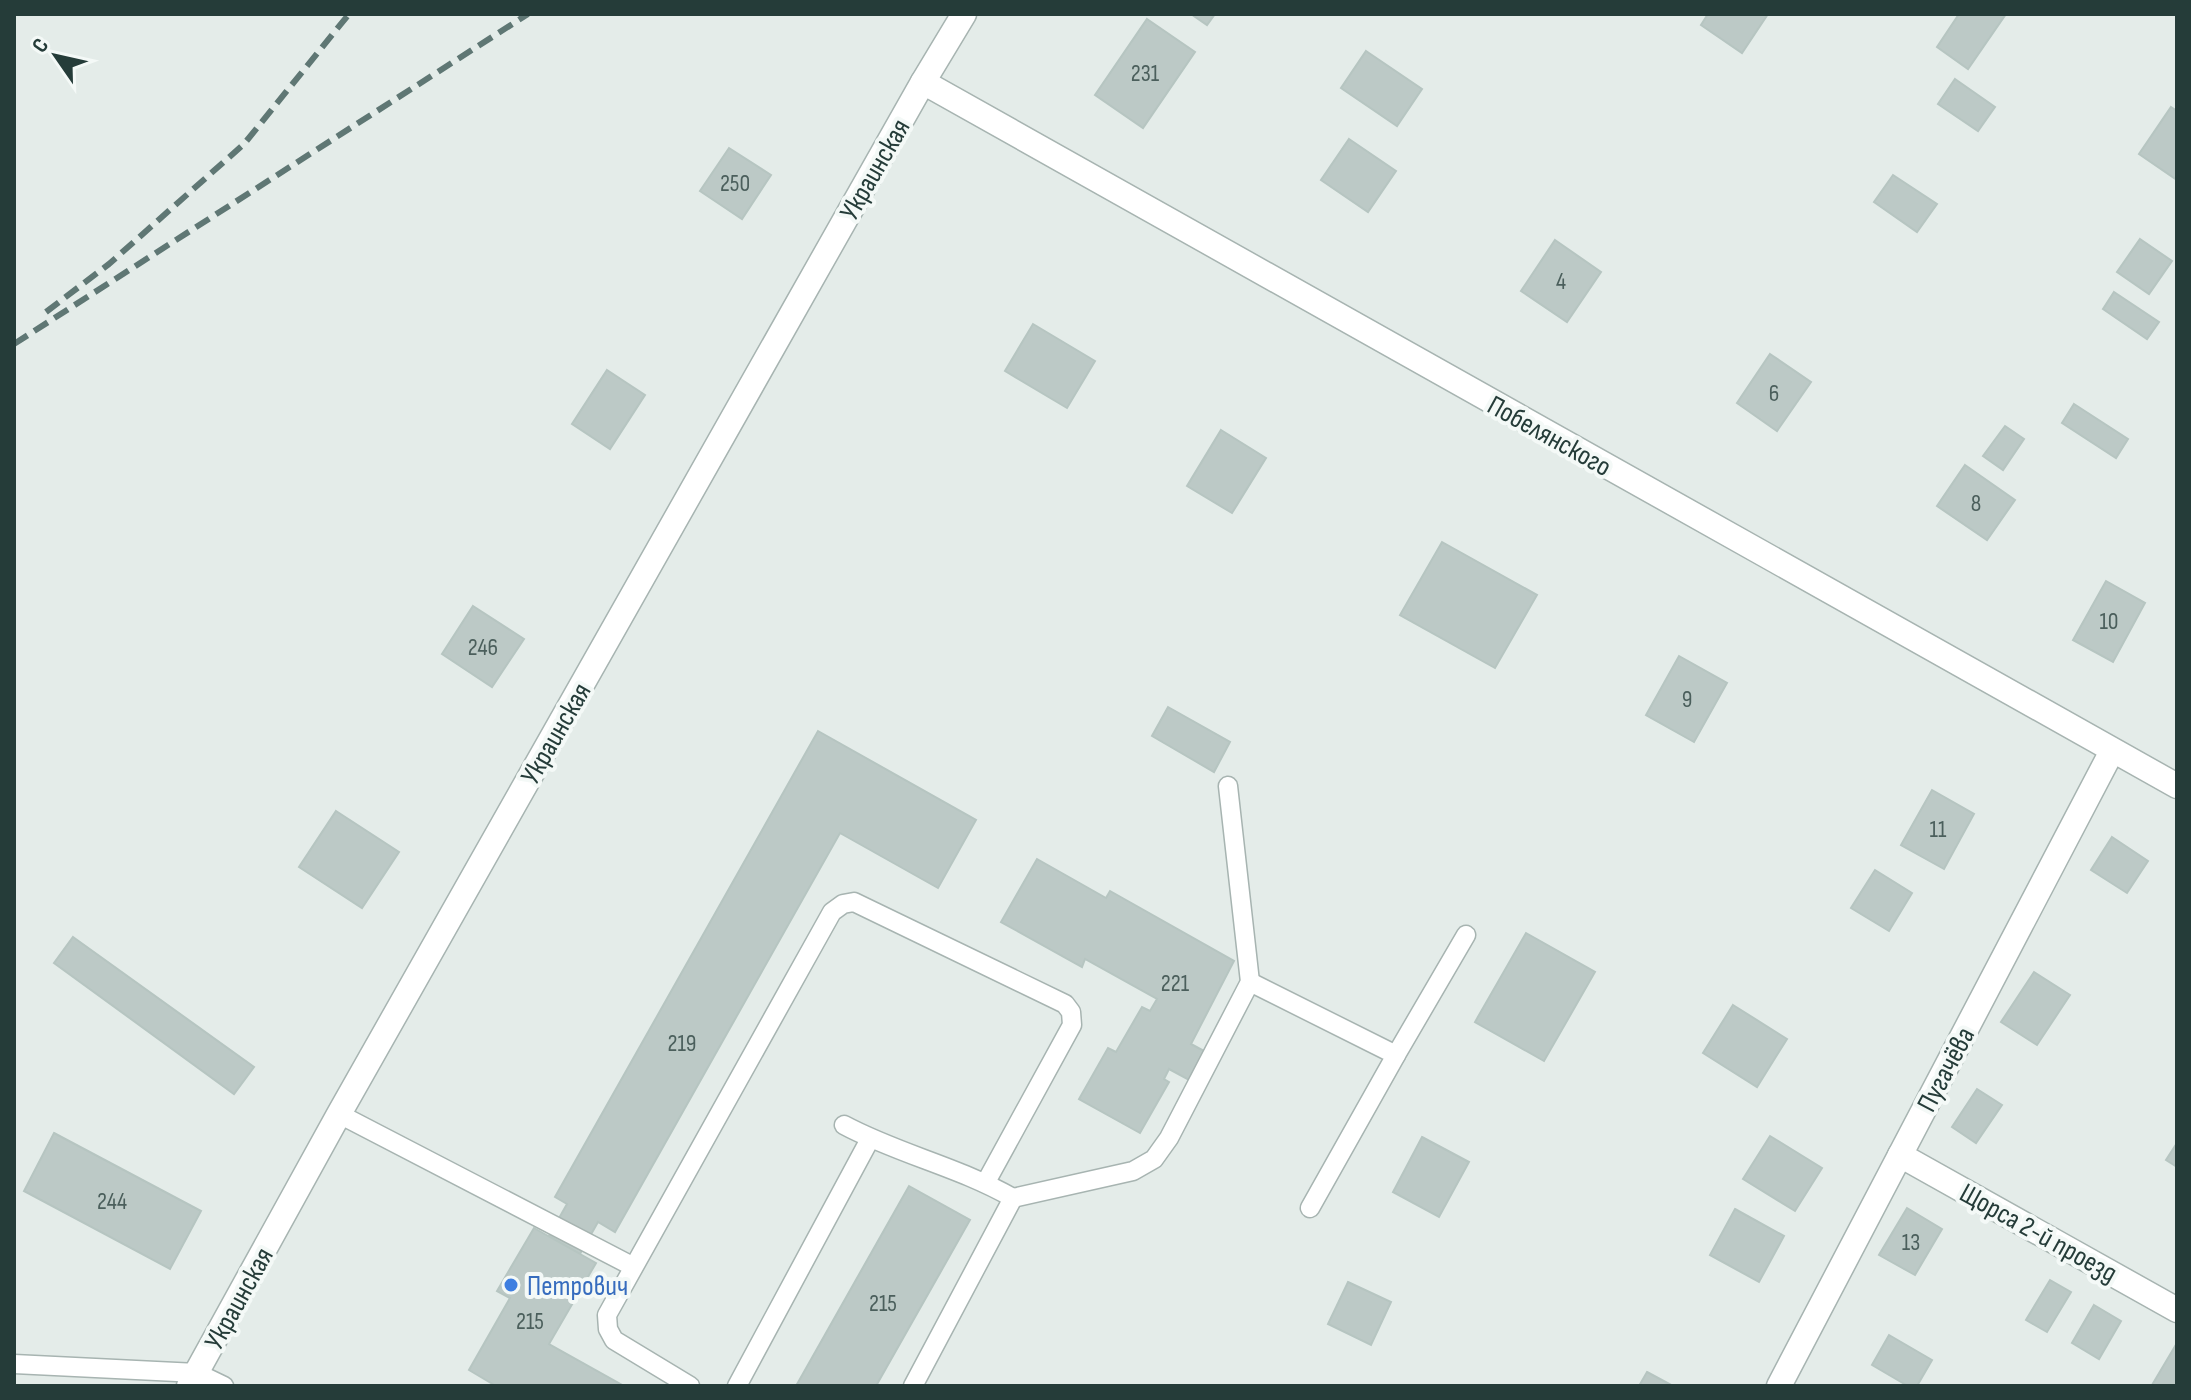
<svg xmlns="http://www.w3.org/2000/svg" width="2191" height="1400" viewBox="0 0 2191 1400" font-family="'Sofia Sans Condensed',sans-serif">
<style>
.building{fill:#bcc9c6;stroke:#b6c5c1;stroke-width:2}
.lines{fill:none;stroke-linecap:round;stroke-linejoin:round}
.service-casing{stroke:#a7b4b1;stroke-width:21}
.minor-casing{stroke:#a7b4b1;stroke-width:27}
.tertiary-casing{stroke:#a7b4b1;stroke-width:27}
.service{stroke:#fff;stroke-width:18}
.minor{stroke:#fff;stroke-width:24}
.tertiary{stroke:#fff;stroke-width:24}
.rail{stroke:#5f7774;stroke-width:6;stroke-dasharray:16 8;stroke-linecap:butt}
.shop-dot{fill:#3f7fe0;stroke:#f4f9f7;stroke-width:3}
.labels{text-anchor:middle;stroke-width:8;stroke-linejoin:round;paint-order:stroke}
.number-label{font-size:24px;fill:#4b5f5c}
.street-label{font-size:28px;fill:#253c39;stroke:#f4f9f7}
.shop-label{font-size:28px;fill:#366cbe;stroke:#f4f9f7;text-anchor:start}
</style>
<rect width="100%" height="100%" fill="#e4ece9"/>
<!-- building -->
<g class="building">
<polygon points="1191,14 1215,14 1207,25"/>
<polygon points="1708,14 1768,14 1742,53 1701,25"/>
<polygon points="1959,14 2006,14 1968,69 1937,47"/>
<polygon points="1147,19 1195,52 1143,128 1095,95"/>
<polygon points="1366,51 1422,89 1397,126 1341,88"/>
<polygon points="1955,79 1995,107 1978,131 1938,104"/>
<polygon points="2171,107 2177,111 2177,180 2139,154"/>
<polygon points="1349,139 1396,171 1368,212 1321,180"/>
<polygon points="729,148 771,175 742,219 700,191"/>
<polygon points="1893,175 1937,204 1917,232 1874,202"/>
<polygon points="2140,239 2172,261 2149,294 2117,272"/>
<polygon points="1555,240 1601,272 1567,322 1521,291"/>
<polygon points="2114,292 2159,322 2147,339 2103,309"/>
<polygon points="1033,324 1095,361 1067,408 1005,371"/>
<polygon points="1770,354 1811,382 1777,431 1737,403"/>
<polygon points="607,370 645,395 610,449 572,424"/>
<polygon points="2074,404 2128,439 2116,458 2062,423"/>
<polygon points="2005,426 2024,439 2003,470 1983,456"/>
<polygon points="1221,430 1266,458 1232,513 1187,486"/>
<polygon points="1965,465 2015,500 1987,540 1937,506"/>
<polygon points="1442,542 1537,595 1495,668 1400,615"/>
<polygon points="2106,581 2145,603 2113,662 2073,640"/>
<polygon points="473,606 524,639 492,687 442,654"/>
<polygon points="1679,656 1727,683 1694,742 1646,715"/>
<polygon points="1168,707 1230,742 1214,772 1152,736"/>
<polygon points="818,731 976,820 938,888 840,833 615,1232 598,1222 580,1254 549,1236 567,1204 555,1197"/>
<polygon points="1932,790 1974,814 1944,869 1901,845"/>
<polygon points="336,811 399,852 362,908 299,867"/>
<polygon points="2112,837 2148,861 2127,893 2091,870"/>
<polygon points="1037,859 1106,898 1110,891 1234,961 1191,1044 1204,1051 1189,1080 1169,1069 1164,1079 1169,1082 1140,1133 1079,1099 1108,1048 1116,1052 1142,1007 1150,1011 1157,999 1085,959 1082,967 1001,922"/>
<polygon points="1875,870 1912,893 1889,931 1851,908"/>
<polygon points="1526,933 1595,972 1544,1061 1475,1022"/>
<polygon points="73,937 254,1067 234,1094 54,963"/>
<polygon points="2034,972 2070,995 2037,1045 2001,1022"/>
<polygon points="1733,1005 1787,1039 1757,1087 1703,1053"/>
<polygon points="1977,1089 2002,1105 1976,1143 1952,1127"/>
<polygon points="54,1133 201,1211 170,1269 24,1191"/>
<polygon points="1770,1136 1822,1168 1795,1211 1743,1179"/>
<polygon points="1422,1137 1469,1162 1439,1217 1393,1192"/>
<polygon points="2177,1143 2177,1167 2166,1160"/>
<polygon points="909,1186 970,1220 876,1386 796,1386"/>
<polygon points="1907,1208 1942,1229 1915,1275 1879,1255"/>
<polygon points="1735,1209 1784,1236 1759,1282 1710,1255"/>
<polygon points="534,1228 596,1263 549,1344 624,1386 496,1386 469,1370 510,1298 497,1291"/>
<polygon points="2050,1280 2071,1292 2047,1332 2026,1320"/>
<polygon points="1348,1282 1391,1302 1371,1345 1328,1324"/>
<polygon points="2094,1305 2121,1321 2099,1359 2072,1343"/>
<polygon points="1889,1335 1932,1360 1917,1386 1908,1386 1872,1365"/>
<polygon points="2177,1343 2177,1386 2154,1386 2152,1385"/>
<polygon points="1647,1372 1673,1386 1639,1386"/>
</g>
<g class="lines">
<!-- service casing -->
<g class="service-casing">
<g id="service">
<polyline points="1250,982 1396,1055 1310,1208"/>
<polyline points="1396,1055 1466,935"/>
<polyline points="339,1114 632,1266"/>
<path d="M844,1125c54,29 115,42 169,73l-100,188"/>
<polyline points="1013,1198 1133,1171 1154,1159 1169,1138 1250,982 1228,786"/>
<polyline points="14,1364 197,1373 224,1386"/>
<polyline points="690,1386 614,1340 608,1329 607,1315 832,912 843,904 854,902 1065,1004 1071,1012 1072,1025 986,1182"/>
<polyline points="737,1386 870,1139"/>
</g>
</g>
<!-- minor casing -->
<g class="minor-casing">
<g id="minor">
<polyline points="923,82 964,14"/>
<polyline points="1900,1155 2177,1310"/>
<polyline points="1779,1386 2112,751"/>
</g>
</g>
<!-- tertiary casing -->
<g class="tertiary-casing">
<polyline id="tertiary" points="189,1386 339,1114 923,82 2177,786"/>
</g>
<!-- service -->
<use href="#service" class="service"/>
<!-- minor -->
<use href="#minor" class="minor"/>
<!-- tertiary -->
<use href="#tertiary" class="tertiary"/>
<!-- rail -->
<g class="rail">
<polyline points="46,312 109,264 244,144 349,14"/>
<polyline points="14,344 528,14"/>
</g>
</g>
<!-- markers -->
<circle class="shop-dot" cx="511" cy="1285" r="8"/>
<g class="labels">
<!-- number labels -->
<g class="number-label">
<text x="1145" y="81">231</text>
<text x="735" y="191">250</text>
<text x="1561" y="289">4</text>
<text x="1774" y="401">6</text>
<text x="1976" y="511">8</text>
<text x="2109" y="629">10</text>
<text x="483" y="655">246</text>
<text x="1687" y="707">9</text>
<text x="1938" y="837">11</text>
<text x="1175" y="991">221</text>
<text x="682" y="1051">219</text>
<text x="112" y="1209">244</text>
<text x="1911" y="1250">13</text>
<text x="883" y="1311">215</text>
<text x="530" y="1329">215</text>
</g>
<!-- street labels -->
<g class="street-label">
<text transform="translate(874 169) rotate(-60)" y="10">Украинская</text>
<text transform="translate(1550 435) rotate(29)" y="10">Побелянского</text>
<text transform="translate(555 733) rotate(-60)" y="10">Украинская</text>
<text transform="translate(1945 1069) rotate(-62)" y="10">Пугачёва</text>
<text transform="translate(2039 1232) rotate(29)" y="10">Щорса 2-й проезд</text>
<text transform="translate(238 1298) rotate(-61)" y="10">Украинская</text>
</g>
<!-- shop labels -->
<g class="shop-label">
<text x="527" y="1295">Петрович</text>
</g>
</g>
<!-- border -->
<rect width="2191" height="1400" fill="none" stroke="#253c39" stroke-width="32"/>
<!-- north arrow -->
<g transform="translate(56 56) rotate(304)" stroke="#f4f9f7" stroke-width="6" paint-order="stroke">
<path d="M0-6L14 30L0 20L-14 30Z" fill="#253c39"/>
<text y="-12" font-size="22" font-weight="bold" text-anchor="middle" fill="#253c39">С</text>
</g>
</svg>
